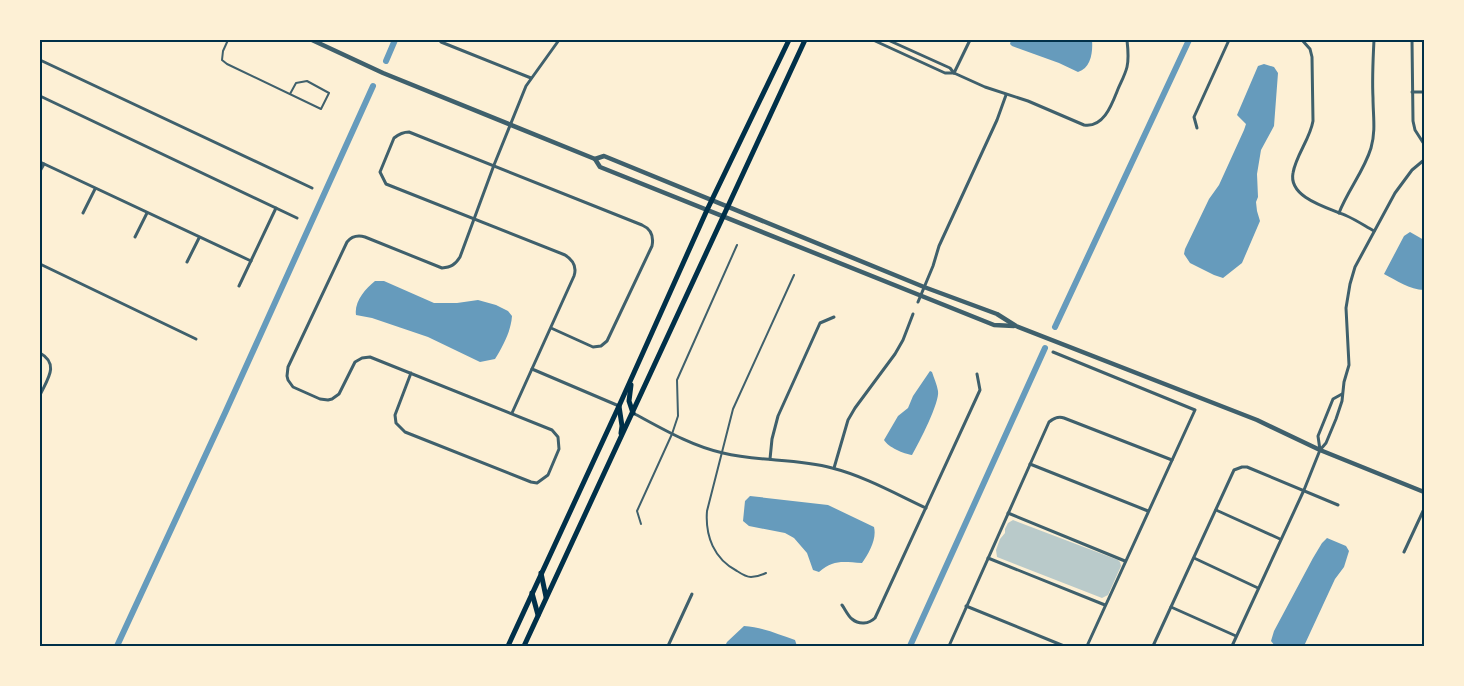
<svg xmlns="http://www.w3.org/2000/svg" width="1464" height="686" viewBox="0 0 1464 686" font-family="'Fira Sans Condensed',sans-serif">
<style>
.green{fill:#b9caca}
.water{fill:#669bbc}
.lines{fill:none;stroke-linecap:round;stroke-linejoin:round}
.canal{stroke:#669bbc;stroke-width:6}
.service{stroke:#3f606c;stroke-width:2}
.minor{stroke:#3f606c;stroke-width:3}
.tertiary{stroke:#3f606c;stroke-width:4.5}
.secondary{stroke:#003049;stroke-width:5}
.neatline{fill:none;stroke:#003049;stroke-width:2}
</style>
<rect width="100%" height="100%" fill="#fdf0d5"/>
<!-- green -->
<polygon class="green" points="1013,520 1118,560 1120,562 1121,566 1108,595 1102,598 997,557 996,550 1000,539 1005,533 1005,529 1008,523"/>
<!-- water -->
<g class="water">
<path d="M1011,40h81c1,12 -1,28 -14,32l-19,-9 -47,-17 -2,-2z"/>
<polygon points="1264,64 1274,67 1278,73 1274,126 1261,150 1257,174 1258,197 1256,202 1257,211 1260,221 1242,263 1223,278 1214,275 1190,263 1184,254 1185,249 1209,199 1219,185 1244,130 1246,124 1237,115 1258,66"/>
<path d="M1410,232l14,8v50c-14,0 -28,-10 -40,-16l20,-38z"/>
<path d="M375,281h9l50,22h23l21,-3 18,5 12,6 4,5c-1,15 -9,30 -17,43l-15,3 -52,-25 -56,-19 -16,-3c-2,-13 9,-26 19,-34z"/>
<path d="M930,371l2,1c2,6 5,13 6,19 2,11 -19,52 -26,64 -8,-1 -24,-8 -28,-15l14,-24 10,-8 5,-12z"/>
<path d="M750,496l78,9 46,22c3,12 -5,26 -12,36 -19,-1 -28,-4 -43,9l-6,-2 -6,-17 -13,-15 -9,-5 -36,-7 -6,-5 2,-20z"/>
<polygon points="1327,538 1346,546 1349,551 1344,567 1335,579 1304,646 1275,646 1271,641 1274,631 1313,558 1322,543"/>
<path d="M744,626c18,1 34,8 51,14l2,6h-72l2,-4z"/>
</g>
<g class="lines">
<!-- canal -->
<g class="canal">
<polyline points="386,61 395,40"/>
<polyline points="1055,327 1189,40"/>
<polyline points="117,646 225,413 373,86"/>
<polyline points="910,646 1045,348"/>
</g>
<!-- service -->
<g class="service">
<polyline points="228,40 223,51 222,60 227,64 321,109 329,93 307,81 296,83 290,94"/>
<polyline points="641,524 637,511 672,434 678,416 677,380 737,245"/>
<path d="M766,573c-4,2 -10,4 -15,4 -4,0 -11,-4 -14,-6 -23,-12 -32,-35 -30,-60l26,-102 61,-134"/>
</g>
<!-- minor -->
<g class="minor">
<polyline points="442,40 441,42 531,78"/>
<polyline points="873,40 945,73 954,73"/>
<path d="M888,40l62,28 4,5 31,14 43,14 56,24c20,3 28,-21 34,-36 3,-7 7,-14 9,-22 2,-8 1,-18 0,-27"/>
<path d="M1302,40l8,9 2,8 1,64c-3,18 -17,34 -20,52 -5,25 36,35 54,43 9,4 18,10 27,15"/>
<polyline points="1412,40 1413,121 1415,130 1424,144"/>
<polyline points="40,60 312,188"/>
<polyline points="954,73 970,40"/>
<polyline points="1412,92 1424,92"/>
<polyline points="40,96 297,218"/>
<polyline points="1197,128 1194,117 1229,40"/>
<polyline points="40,162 251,261"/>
<polyline points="40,171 44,164"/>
<polyline points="83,213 95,189"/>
<path d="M1339,213c9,-23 25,-42 32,-65 5,-17 2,-33 2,-50 -1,-19 0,-39 1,-58"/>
<polyline points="135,237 147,213"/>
<polyline points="187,262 199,238"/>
<polyline points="40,264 196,339"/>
<polyline points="239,286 276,208"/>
<polyline points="918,302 933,266 939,246 997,120 1006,95"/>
<polyline points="1053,352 1195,410 1087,646"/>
<path d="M40,353c20,11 7,27 0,42"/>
<polyline points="532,369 619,406"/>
<path d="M411,373l-16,42 1,8 9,9 126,50 6,1 11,-8 11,-26 -1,-12 -6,-7 -182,-73 -8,1 -7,4 -16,32 -7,5 -4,1 -8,-1 -27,-12 -5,-7 -1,-4 1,-9 59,-125c5,-6 11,-7 18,-5l77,31c9,-1 13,-3 18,-11l34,-92 32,-79 33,-46"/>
<path d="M512,413l62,-137c3,-9 -1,-16 -9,-21l-179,-71 -6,-12 14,-34c5,-4 9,-6 15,-6l233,93c9,4 12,11 10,21l-45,95 -6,5 -8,1 -42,-19"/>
<path d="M633,413c28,15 58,33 90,40 36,9 74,5 109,15 32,8 64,26 94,40"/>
<polyline points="1320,450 1318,436 1333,399 1342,394"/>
<polyline points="770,459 772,439 778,416 820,323 834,317"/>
<polyline points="1030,464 1148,511"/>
<polyline points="834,468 848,420 855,408 895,354 903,340 913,314"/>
<polyline points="1216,510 1280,539"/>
<polyline points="1008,513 1125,561"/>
<polyline points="1404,552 1424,509"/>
<polyline points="988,558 1105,605"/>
<polyline points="1194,558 1258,588"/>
<path d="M842,605c3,4 6,11 10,14 7,6 17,5 23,-1l105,-228 -3,-16"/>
<polyline points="966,606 1064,646"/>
<polyline points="1171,607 1236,636"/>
<polyline points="668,646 692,594"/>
<path d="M949,646l100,-224c5,-4 9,-6 15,-4l108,42"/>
<polyline points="1153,646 1234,470 1242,467 1247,467 1338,505"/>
<polyline points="1232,646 1304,490 1320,450 1326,443 1336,419 1342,401 1344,382 1349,365 1346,308 1350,284 1355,267 1395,193 1412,170 1424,160"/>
</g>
<!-- tertiary -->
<g class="tertiary">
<polyline points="312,40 383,73 595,159 600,167 994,325 1014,326"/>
<polyline points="595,159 604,156 924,287 997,314 1016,326 1257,420 1320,450 1424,492"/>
</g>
<!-- secondary -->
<g class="secondary">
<polyline points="631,385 629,401 633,413"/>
<polyline points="619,406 622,426 621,433"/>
<polyline points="541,573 546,597"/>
<polyline points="532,593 538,615"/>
<polyline points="508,646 619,406 707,210 789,40"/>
<polyline points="524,646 805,40"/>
</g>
</g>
<!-- border -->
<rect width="1464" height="686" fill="none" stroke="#fdf0d5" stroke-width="82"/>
<rect x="41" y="41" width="1382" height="604" class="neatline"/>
</svg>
